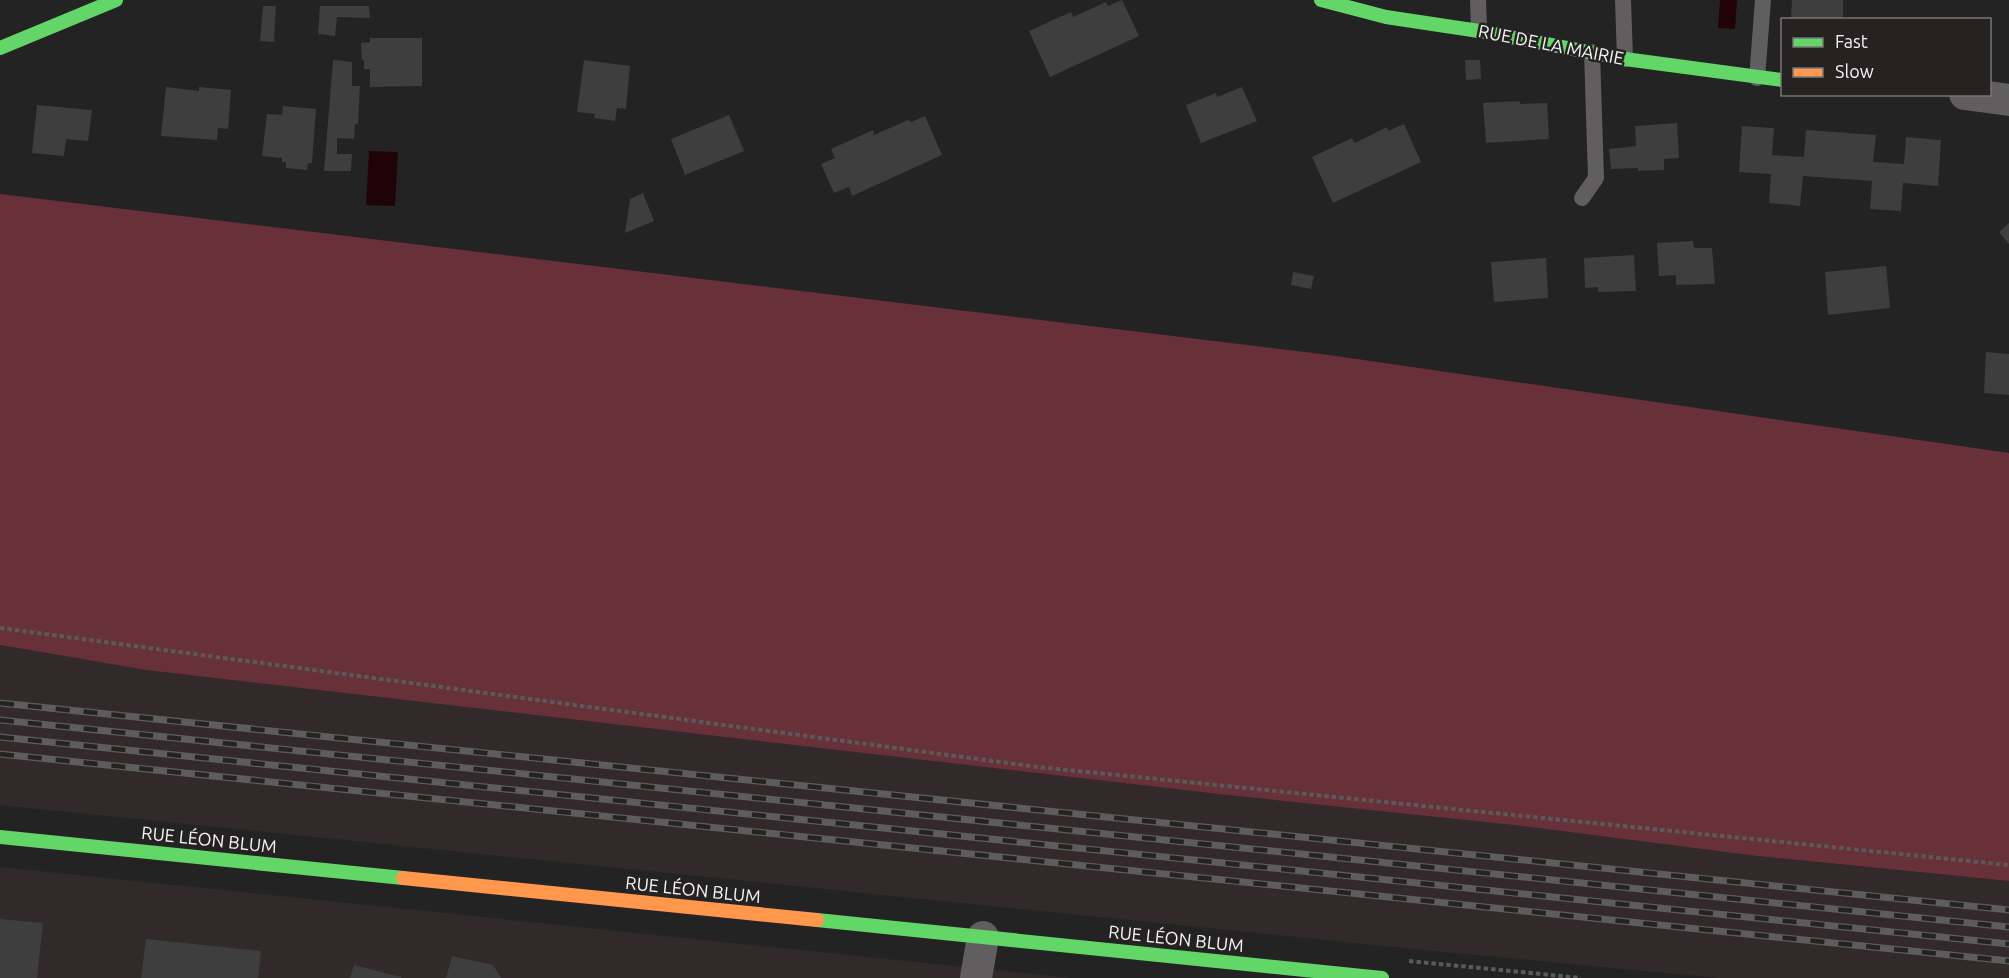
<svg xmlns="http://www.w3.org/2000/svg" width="2009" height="978" viewBox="0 0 2009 978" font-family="Ubuntu,sans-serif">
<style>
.built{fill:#32292a}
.forest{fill:#683039}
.water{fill:#1f0307}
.building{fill:#3e3e3e}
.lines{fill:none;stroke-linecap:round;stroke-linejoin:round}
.path{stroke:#5b5a5a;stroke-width:4;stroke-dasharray:4.5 3;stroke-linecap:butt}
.lane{stroke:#605e5e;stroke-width:16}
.street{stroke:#605e5e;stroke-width:32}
.fast{stroke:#63d668;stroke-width:14}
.slow{stroke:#ff974d;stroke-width:14}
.rail-casing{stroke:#5e5c5d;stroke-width:7}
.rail{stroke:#252222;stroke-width:4.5;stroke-dasharray:14;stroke-linecap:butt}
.labels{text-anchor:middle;stroke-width:5;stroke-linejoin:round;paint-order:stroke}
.street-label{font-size:18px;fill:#f6f3f4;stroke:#252222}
</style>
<rect width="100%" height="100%" fill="#242323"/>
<!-- built -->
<g class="built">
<polygon points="0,645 146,670 1514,825 1757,856 2009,881 2009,978 1718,978 1404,948 0,805"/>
<polygon points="0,867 1071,978 0,978"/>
</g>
<!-- forest -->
<polygon class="forest" points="0,194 1329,355 2009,453 2009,881 1757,856 1514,825 1228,795 146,670 0,645"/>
<!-- water -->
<g class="water">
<polygon points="1720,0 1737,0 1735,29 1718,28"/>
<polygon points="369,151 398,152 395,206 366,205"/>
</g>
<!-- building -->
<g class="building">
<polygon points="1122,0 1139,36 1050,77 1029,31 1071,12 1073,17 1106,2 1108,6"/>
<polygon points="1792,0 1843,0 1843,20 1791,20"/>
<polygon points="263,6 276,6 274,42 260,41"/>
<polygon points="320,6 369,6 370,18 337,17 335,36 318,34"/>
<polygon points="370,38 422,38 422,86 370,87 370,69 364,69 364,59 362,60 361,43 370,42"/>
<polygon points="333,60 352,62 352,86 360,86 358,124 355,124 354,139 337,138 337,154 352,154 351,171 324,171"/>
<polygon points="584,60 630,66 626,109 617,108 615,121 594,118 595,114 577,112"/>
<polygon points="1465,60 1480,60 1481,79 1466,80"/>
<polygon points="166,87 199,91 199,87 231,90 228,129 218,128 217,140 161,136"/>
<polygon points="1242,87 1257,121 1201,143 1186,105 1216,93 1217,97"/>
<polygon points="1520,101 1520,104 1547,103 1549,139 1486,143 1483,103"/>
<polygon points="37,105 92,110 88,141 66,139 64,156 32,153"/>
<polygon points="283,106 316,109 312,163 308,163 307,170 286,168 286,162 282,162 282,158 262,156 267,114 282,115"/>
<polygon points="729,115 744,151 685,175 671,139"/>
<polygon points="925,116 942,155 852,196 849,187 834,193 821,164 835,158 831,149 873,130 874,135 908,120 911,122"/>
<polygon points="1677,123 1679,158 1664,159 1664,170 1638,171 1638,168 1611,169 1609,149 1636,146 1635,126"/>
<polygon points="1404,124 1421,162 1333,203 1312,157 1352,138 1355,143 1387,127 1388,131"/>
<polygon points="1742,126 1774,128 1772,155 1804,157 1806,130 1876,135 1873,162 1904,164 1906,137 1941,140 1938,186 1903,183 1901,211 1870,209 1872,181 1803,176 1800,206 1769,203 1771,174 1739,172"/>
<polygon points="643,193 654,221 625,233 630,199"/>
<polygon points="2009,223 2009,244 1999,232"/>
<polygon points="1693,241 1694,248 1712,248 1715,284 1676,285 1676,275 1659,276 1657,243"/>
<polygon points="1634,255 1636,291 1598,292 1598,287 1585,288 1584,258"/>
<polygon points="1546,258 1548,298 1494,302 1491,262"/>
<polygon points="1886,266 1890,308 1828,315 1825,272"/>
<polygon points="1293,272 1314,276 1311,289 1291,285"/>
<polygon points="1986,352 2009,354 2009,395 1984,393"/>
<polygon points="0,919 43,923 37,978 0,978"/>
<polygon points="146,939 261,951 258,978 141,978"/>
<polygon points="452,956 493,965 501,978 446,978"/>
<polygon points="354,965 401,977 401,978 350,978"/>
</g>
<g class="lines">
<!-- path -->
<g class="path">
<polyline points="0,628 1038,767 2009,865"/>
<polyline points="1409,961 1581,978"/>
</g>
<!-- lane -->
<g class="lane">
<polyline points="1478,0 1479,31"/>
<polyline points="1623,0 1625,59"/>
<polyline points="1757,78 1763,0"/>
<polyline points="1582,198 1596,178 1592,52"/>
</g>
<!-- street -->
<g class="street">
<polyline points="1965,94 2009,100"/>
<polyline points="976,978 983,937"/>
</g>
<!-- fast -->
<g class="fast">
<polyline points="1321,0 1386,17 1479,31 1625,59 1782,80"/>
<polyline points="0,48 116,0"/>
<polyline points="0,837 403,878"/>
<polyline points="817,920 1382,978"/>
</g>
<!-- slow -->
<polyline class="slow" points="403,878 817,920"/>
<!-- rail casing -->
<g class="rail-casing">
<g id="rail">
<polyline points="0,703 2009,910"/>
<polyline points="0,720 2009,927"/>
<polyline points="0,737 2009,944"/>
<polyline points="0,754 2009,961"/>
</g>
</g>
<!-- rail -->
<use href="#rail" class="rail"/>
</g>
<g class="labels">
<!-- street labels -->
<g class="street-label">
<text transform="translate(1551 45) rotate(11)" y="6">RUE DE LA MAIRIE</text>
<text transform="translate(209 840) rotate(6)" y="6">RUE LÉON BLUM</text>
<text transform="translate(693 890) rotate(6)" y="6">RUE LÉON BLUM</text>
<text transform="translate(1176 939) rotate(6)" y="6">RUE LÉON BLUM</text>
</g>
</g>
<!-- legend -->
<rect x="1781" y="18" width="210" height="78" fill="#252222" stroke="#797676" stroke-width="1.5"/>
<rect x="1793" y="38" width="30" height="9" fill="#63d668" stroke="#797676" stroke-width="1.5"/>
<text x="1835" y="48" font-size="18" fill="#f6f3f4">Fast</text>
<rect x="1793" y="68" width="30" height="9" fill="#ff974d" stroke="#797676" stroke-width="1.5"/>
<text x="1835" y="78" font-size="18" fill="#f6f3f4">Slow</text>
</svg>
